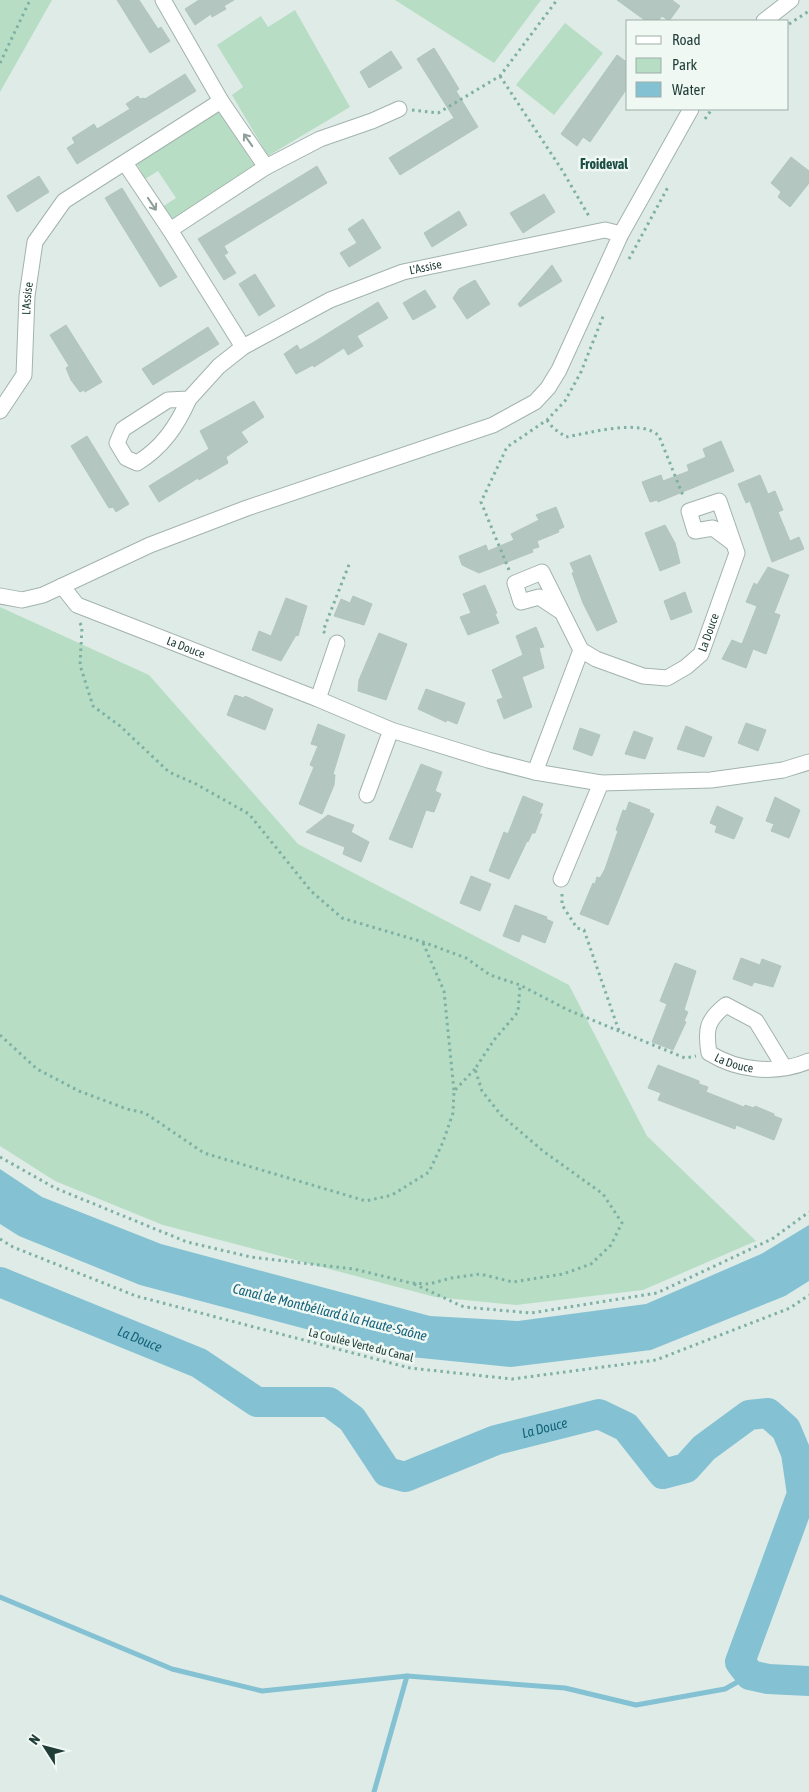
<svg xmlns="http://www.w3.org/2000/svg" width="809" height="1792" viewBox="0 0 809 1792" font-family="'Asap Condensed',sans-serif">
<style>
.green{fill:#b7dec4}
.water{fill:#84c2d3}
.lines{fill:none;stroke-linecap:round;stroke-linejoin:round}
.stream{stroke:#84c2d3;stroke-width:5}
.river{stroke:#84c2d3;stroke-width:30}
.building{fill:#b4c6c0;stroke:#b1c5be}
.minor-casing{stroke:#a2b3ae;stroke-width:17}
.path{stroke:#7eb0a4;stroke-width:3;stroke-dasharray:2.5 4;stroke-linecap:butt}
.minor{stroke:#fff;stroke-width:15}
.oneway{stroke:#8f9e9a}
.labels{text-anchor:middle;stroke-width:5;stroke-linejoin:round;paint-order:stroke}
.street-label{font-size:12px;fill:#1f3c36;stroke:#f0f8f4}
.neighbourhood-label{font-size:14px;font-weight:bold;fill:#1b4f45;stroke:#f0f8f4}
.water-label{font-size:14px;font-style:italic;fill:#17637a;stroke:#f0f8f4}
</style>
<rect width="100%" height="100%" fill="#dfebe7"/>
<!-- green -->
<g class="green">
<polygon points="0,0 52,0 0,92"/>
<polygon points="395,0 541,0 494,63"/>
<polygon points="295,10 350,107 268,156 232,95 243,87 217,45 261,16 268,27"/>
<polygon points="565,23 603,53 554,115 516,85"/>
<polygon points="218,111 255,166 171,221 162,207 176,198 158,171 145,179 137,164"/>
<polygon points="0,607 149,675 298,844 569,985 647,1136 756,1241 643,1290 516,1305 435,1297 163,1225 55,1181 0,1146"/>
</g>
<!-- water -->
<polygon class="water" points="0,1169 42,1197 161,1244 430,1316 518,1321 646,1304 761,1254 809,1225 809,1281 785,1296 651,1350 511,1367 411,1357 140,1285 19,1236 0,1224"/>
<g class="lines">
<!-- stream -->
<g class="stream">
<polyline points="0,1597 172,1669 262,1691 407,1676"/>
<polyline points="374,1792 407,1676 565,1688 636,1705 725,1689 750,1675"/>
</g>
<!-- river -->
<path class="river" id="s1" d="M0,1282l199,81 58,39h72l23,17 35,53 18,5 91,-37 103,-26 27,13 37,47 23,-6 18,-20 45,-33 19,-2 18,16 10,24 6,41 -62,168 10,13 18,4 41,2"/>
</g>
<!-- building -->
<g class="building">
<polygon points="117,0 139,0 158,29 161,27 170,41 150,53"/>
<polygon points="199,0 234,0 224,6 226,9 212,17 211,14 195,25 185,9"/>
<polygon points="617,0 672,0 680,6 669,21 662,16 658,21 646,21"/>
<polygon points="434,48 459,89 456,91 478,127 400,175 389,158 454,118 417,59"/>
<polygon points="391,51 402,68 369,88 360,72"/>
<polygon points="617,55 628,63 628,87 590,142 583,137 577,146 561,134"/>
<polygon points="185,74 196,91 77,164 67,148 75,143 72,138 94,124 97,129 130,109 126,104 138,96 140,99 144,98 145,99"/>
<polygon points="791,157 809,171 809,183 790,207 778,197 781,192 771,183"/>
<polygon points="317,166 327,183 224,246 228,253 224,255 236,273 224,280 198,239"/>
<polygon points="39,176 49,192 17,212 7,196"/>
<polygon points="122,188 177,277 160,287 105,198"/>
<polygon points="544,194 555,212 523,233 510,213"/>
<polygon points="459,211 467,225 432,247 424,233"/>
<polygon points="363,219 381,248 349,267 340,253 357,243 348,229"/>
<polygon points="552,265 562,281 520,307 518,304"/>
<polygon points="255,274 275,306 259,316 239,284"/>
<polygon points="475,280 490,304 467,319 453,298 459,289"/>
<polygon points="425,290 436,307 413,320 403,303"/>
<polygon points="378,302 388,318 357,336 363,346 348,355 344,348 314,367 313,365 296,374 284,354 297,345 300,350 314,342"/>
<polygon points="66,325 102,382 85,392 84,390 80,392 71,380 66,368 69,366 50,335"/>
<polygon points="208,327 219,344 153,385 142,369"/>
<polygon points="254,401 264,417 241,432 248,442 226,457 228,463 199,480 198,478 159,502 149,486 209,449 200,431"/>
<polygon points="87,436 129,504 116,512 113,507 109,508 71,446"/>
<polygon points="721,441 734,471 658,502 657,500 650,502 642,482 661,475 663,481 689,471 687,465 706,457 703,449"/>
<polygon points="760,475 768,494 775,491 783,510 778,512 790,541 799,537 804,549 772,562 750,501 746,503 738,484"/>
<polygon points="556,507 564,527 558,530 559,532 537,541 539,547 532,549 533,552 479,573 462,565 459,556 486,545 488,551 514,540 511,534 539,520 536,515"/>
<polygon points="665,525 675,543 680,563 660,571 645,533"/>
<polygon points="590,555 617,622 597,631 583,603 572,573 574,572 570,563"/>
<polygon points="768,567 789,575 774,613 780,615 766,654 753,649 746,668 722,659 732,640 749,647 742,644 757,606 746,602 754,583 757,585"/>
<polygon points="485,585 497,613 495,614 499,623 468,635 460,617 471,613 463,594"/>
<polygon points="685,592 692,612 671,620 664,601"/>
<polygon points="353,596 372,604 364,625 334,616 341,599 350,603"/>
<polygon points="286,598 307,606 298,636 296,635 281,661 252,650 259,631 271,636"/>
<polygon points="536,627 544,647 539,648 544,668 522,677 532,707 504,719 497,700 503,698 492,670 523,655 516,636"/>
<polygon points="379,633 407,644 386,700 358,691 359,680"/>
<polygon points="426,689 465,703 457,724 447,720 446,722 418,709"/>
<polygon points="235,695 244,698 245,696 273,709 265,730 227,715"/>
<polygon points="746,723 766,730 758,751 738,743"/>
<polygon points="318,724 345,735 333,774 335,775 334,785 322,814 299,804 314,767 310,765 318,746 311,744"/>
<polygon points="686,726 712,737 704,757 677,749"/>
<polygon points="580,728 600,735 592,756 573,749"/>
<polygon points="634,731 653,738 645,759 625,754"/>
<polygon points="421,764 442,772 435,791 441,794 434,812 426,810 412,848 389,839"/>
<polygon points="523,796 543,804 539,814 542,814 535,833 532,833 528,842 527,841 509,879 489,871 504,832 508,834"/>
<polygon points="775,797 800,810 789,838 771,831 774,824 766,821"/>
<polygon points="629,802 650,810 649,812 654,814 608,925 580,914 593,883 595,884 597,877 600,878 605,869 618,831 616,830 623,810 626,811"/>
<polygon points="717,806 743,818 734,839 715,832 717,826 710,823"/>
<polygon points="328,815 354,825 351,832 369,842 361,862 343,854 345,847 306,832"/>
<polygon points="471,876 491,884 480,911 460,903"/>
<polygon points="515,905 547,917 546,919 553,922 545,943 522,934 519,942 503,936"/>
<polygon points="741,958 760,965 762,959 781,966 773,987 754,982 752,986 733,979"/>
<polygon points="675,963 696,971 684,1010 688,1012 684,1021 686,1022 673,1050 652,1042 667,1004 660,1001"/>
<polygon points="658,1065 699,1081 699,1084 708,1087 706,1092 744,1107 745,1105 754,1108 755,1106 774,1114 774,1116 782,1119 774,1140 736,1125 735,1129 658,1100 661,1093 648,1088"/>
</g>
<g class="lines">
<!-- minor casing -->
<g class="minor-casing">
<g id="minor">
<polyline points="163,0 221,101"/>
<polyline points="764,21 791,0"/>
<polyline points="266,167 320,139 372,121 399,109"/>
<path d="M170,230l73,117 -24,19 -30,33 -21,1 -45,29 -6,14 9,15 11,5c25,-15 40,-37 52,-64"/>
<path id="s2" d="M243,347l87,-47 73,-28 202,-42 16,4"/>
<path id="s3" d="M0,411l24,-36 3,-79 8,-54 29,-41 157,-100 45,66 -96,63 -45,-67"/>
<path id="s4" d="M62,586l15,19 241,94 73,31 97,30 47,12 66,11 110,-3 72,-10 26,-8"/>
<polyline points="0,596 22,600 43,595 150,545 247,508 493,425 535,402 548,388 559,370 621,234 691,109"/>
<path id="s5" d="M581,650l15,9 47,17 24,2 19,-11 15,-13 36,-101 -18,-52 -30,10 6,20 18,-3 20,15"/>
<polyline points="318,699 337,643"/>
<polyline points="535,772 581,650 542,572 515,583 521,602 539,597 560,611"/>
<polyline points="367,795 391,730"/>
<polyline points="561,879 601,783"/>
<path id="s6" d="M784,1067l-28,-46 -30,-16c-19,15 -21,24 -17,48 29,18 67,22 100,8"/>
</g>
</g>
<!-- path -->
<g class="path">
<polyline points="789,24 809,11"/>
<polyline points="0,63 30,0"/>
<polyline points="500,76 562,170 590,218"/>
<polyline points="412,110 438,113 500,76 557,0"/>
<polyline points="705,119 712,109"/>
<polyline points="629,259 668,187"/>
<path d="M547,420l6,8 13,9c24,-4 75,-19 93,-1l25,62"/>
<polyline points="509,570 481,502 507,447 547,420 565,401 581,372 604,314"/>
<polyline points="80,623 82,627 80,665 93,706 120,726 169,772 196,784 249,814 311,891 342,918 423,942 466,958 490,975 520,985 568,1010 619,1031"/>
<polyline points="325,633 323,631 350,562"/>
<polyline points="562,894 562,905 577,928 584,930 619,1031 685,1058 696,1056"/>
<polyline points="423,943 444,991 454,1091"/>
<polyline points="0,1035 37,1069 79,1091 127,1109 145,1113 204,1153 366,1201 392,1195 429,1172 443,1142 453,1113 454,1091 475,1069"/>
<polyline points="0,1157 55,1188 187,1242 251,1257 354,1269 411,1283 429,1284 451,1278 480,1274 513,1282 563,1274 591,1264 611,1245 622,1223 603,1194 543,1151 501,1115 482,1091 475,1069 494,1040 518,1012 520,985"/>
<polyline points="0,1239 13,1247 136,1296 410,1368 512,1379 656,1360 790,1308 809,1295"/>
<polyline points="414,1284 464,1307 531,1313 657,1293 772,1239 809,1212"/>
</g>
<!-- minor -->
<use href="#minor" class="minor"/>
</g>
<!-- one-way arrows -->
<defs><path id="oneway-shaft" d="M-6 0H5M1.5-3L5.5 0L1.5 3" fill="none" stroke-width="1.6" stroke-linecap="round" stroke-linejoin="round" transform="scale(1.25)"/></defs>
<g class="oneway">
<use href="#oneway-shaft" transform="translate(248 140) rotate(-125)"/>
<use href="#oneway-shaft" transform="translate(152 204) rotate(56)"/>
</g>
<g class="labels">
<!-- street labels -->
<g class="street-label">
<text dy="4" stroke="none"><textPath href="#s2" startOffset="200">L'Assise</textPath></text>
<text dy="4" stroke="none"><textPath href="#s3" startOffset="120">L'Assise</textPath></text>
<text dy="4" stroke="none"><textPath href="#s5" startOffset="156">La Douce</textPath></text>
<text dy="4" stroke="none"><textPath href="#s4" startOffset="141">La Douce</textPath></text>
<text dy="4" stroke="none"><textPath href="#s6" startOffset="170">La Douce</textPath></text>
<text transform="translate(361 1345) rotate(14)" y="4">La Coulée Verte du Canal</text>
</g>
<!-- neighbourhood labels -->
<g class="neighbourhood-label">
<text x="604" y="169">Froideval</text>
</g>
<!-- water labels -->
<g class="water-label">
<text transform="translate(330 1312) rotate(14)" y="5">Canal de Montbéliard à la Haute-Saône</text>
<text dy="5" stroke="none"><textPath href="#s1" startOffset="151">La Douce</textPath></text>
<text dy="5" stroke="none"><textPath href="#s1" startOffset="616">La Douce</textPath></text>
</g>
</g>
<!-- legend -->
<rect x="626" y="20" width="162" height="90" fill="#f0f8f4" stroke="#9cada8"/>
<rect x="636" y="36" width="25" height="8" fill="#ffffff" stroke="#9cada8"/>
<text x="672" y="45" font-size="15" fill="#1f3c36">Road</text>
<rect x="636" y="58" width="25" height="15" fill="#b7dec4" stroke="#9cada8"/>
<text x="672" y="70" font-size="15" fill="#1f3c36">Park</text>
<rect x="636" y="82" width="25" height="15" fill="#84c2d3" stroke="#9cada8"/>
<text x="672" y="95" font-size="15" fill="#1f3c36">Water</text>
<!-- north arrow -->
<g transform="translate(45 1747) rotate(306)" stroke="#f0f8f4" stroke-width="4" paint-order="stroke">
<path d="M0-4L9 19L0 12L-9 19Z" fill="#1f3c36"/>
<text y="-8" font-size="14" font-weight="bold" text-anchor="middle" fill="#1f3c36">N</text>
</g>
</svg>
